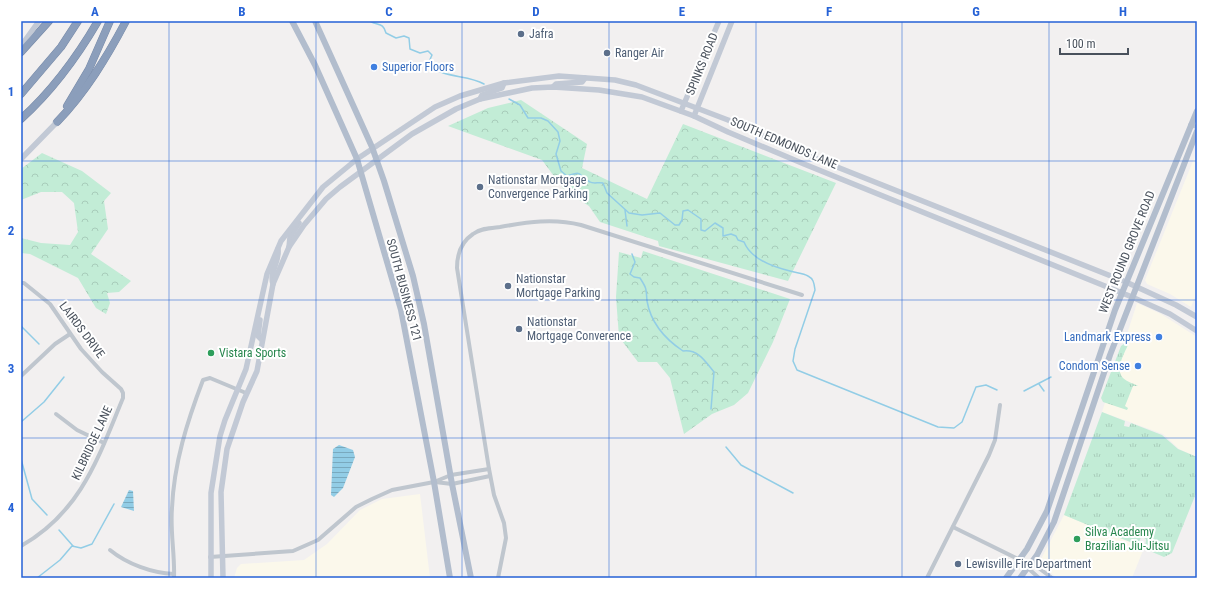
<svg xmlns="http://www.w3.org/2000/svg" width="1218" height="599" viewBox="0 0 1218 599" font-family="'Roboto Condensed',sans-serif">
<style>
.commercial{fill:#fbf8eb}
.grass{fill:url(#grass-tufts)}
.forest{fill:url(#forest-crowns)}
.water{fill:url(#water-rules)}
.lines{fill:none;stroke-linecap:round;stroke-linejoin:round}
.stream{stroke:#92cde6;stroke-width:1.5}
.highway-casing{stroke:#7689a7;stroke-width:8}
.street{stroke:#bfc6ce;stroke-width:4}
.secondary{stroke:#c2c9d5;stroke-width:5.5}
.primary{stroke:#b2bdcd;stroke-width:6}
.highway{stroke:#8b9ebb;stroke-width:7}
.grid{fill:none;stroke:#2662d6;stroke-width:1;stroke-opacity:0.55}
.service-dot{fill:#5c6f8a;stroke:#fff;stroke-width:1.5}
.shop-dot{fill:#3f7fe0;stroke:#fff;stroke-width:1.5}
.leisure-dot{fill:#2e9e5b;stroke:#fff;stroke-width:1.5}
.labels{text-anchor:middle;stroke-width:4;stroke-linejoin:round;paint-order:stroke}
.service-label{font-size:12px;fill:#4e5e75;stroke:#fff;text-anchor:start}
.street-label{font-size:12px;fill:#49515c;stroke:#fff}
.shop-label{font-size:12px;fill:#366cbe;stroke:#fff;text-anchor:end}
.leisure-label{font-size:12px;fill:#27864d;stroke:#fff;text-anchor:start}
.neatline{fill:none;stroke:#2662d6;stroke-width:1.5}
.grid-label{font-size:13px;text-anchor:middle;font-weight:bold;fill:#2662d6}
</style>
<defs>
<pattern id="grass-tufts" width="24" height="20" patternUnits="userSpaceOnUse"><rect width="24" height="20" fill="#c2ecd6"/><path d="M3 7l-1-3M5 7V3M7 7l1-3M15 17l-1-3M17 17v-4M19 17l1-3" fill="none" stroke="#a8ccba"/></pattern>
<pattern id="forest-crowns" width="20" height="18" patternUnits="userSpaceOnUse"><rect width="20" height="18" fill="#c2ecd6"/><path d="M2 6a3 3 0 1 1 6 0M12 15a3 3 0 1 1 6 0" fill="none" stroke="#a8ccba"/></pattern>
<pattern id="water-rules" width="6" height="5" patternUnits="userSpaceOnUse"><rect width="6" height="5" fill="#92cde6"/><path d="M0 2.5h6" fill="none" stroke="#79a9be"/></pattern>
</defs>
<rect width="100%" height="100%" fill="#f2f0f0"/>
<!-- commercial -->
<g class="commercial">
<polygon points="1197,151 1197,292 1191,307 1170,294 1147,284 1145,280"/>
<polygon points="1137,303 1161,314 1197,337 1197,457 1179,449 1163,434 1102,412"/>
<polygon points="420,494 430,578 234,578 237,568 241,564 304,560 327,544 360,510 382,499"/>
<polygon points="1064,515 1144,548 1132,578 1057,578 1041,565 1041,559"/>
</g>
<!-- grass -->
<g class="grass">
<path d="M1125,343l3,2c-4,9 -13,24 -5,33 4,4 10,5 15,8h-5l-8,20 3,2 -1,2 -24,-8 -2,-4 20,-52z"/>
<polygon points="1102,412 1125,421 1124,426 1129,427 1131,423 1162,435 1178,449 1197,457 1197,491 1172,553 1164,557 1145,549 1146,539 1125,528 1119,538 1064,515"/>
</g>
<!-- forest -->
<g class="forest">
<polygon points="521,100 587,144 582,168 647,199 683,124 836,183 788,281 659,246 658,241 600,222 589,206 565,191 542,160 448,126 488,108"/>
<polygon points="42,153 82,171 111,193 104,201 108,229 91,254 131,281 119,292 107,293 110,303 106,314 96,308 78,278 30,254 21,253 21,238 41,243 70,245 78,232 74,203 62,192 41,192 21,200 21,169"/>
<polygon points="643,251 790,299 773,342 748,393 734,405 712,414 684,434 670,378 657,362 638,362 619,337 616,297 619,252 641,258"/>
<polygon points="1124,528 1141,537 1138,545 1120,538"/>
</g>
<!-- water -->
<g class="water">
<polygon points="339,445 353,450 355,457 343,488 334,497 331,495 333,449"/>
<polygon points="129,490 133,491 134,511 121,507"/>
</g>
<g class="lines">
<!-- stream -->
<g class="stream">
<path d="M370,21c8,5 13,1 16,12l10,5 8,-2 5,2 1,11 10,4 8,-2 4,4 -4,9c15,15 39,10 56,20"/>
<path d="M509,99l11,6 8,13h13l7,3 10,11 2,9 -4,13 5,17 6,5c18,-6 9,-1 23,6 3,2 9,0 13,1l4,10 22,20 13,2 18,-2 15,12h4l3,-5 1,-9 5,-1 13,9v11l4,1 10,-8 8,5v8l8,-2 5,2 2,4 6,2c7,17 29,25 46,29 6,2 13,2 18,5 6,3 6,8 7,14l-20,59 -2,12 4,9 141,57 16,1 8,-6 14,-35 10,-2 11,5"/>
<polyline points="625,210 627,226"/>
<path d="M632,254l3,8 -5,12 4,3 6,1c7,11 6,10 7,23 4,23 18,38 36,50 15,-2 22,10 31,21l-3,37"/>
<polyline points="21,326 39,344"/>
<polyline points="1039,384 1044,391"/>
<polyline points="1024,391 1051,377"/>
<polyline points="21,422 44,402 64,377"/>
<polyline points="726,447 741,465 793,493"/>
<polyline points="21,459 32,499 47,515"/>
<polyline points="59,530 73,546"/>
<polyline points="37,578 60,560 72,546 81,548 92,544 114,504"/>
</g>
<!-- highway casing -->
<g class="highway-casing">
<g id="highway">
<polyline points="21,52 49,21"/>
<polyline points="21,94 61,47 78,21"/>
<polyline points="67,106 89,69 110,21"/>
<path d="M21,119c31,-28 56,-62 77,-98"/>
<path d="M57,122c29,-30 50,-65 69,-101"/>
</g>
</g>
<!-- street -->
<g class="street">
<polyline points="1190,125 1197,127"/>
<path d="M21,283h3l26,21 31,45 21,23 19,17 2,4v5c-25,60 -42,114 -102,148"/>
<polyline points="21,376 55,344 70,334"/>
<polyline points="56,414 77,430 104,443"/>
<polyline points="435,482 452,484 490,476"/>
<polyline points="953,527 1020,560 1032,563 1052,578"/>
<path d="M110,550c17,14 42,23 64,24"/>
<polyline points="210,557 293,551 318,540 356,507 372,499 392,490 434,482 451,475 489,469"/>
<polyline points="1020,561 1039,578"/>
<path d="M174,578c1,-23 -4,-47 -2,-70 2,-45 15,-86 31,-128l7,-2 36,15"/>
<path d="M498,578l8,-40 -2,-15 -10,-28 -5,-26 -32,-201c0,-15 4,-26 16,-34 8,-6 18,-6 27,-7 28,-5 53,-9 81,-2l221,70"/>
<polyline points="927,578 989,455 995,440 1000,405"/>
</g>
<!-- secondary -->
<g class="secondary">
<polyline points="21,46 39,21"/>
<polyline points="553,87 556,84 582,82 585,78"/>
<polyline points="480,99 482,95 502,88 504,83"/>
<polyline points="681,111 719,21"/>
<polyline points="694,116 732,21"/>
<polyline points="21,159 57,122"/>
<polyline points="289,247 290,237 299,223"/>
<path d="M273,284c-4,-13 7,-22 5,-35"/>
<polyline points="260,320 258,336 262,340"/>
<polyline points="211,578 211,493 220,436 225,420 246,369 267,274 281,241 323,187 357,159 435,107 460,96 504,83 559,76 615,80 636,85 728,120 822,161 1126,282 1176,305 1197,317"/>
<polyline points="223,578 221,492 227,449 243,402 257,371 273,284 289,247 304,225 326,199 340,187 412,134 456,109 480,99 532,88 553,87 599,90 642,97 694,116 728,132 804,164 1132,297 1170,314 1197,331"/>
</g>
<!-- primary -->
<g class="primary">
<polyline points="292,21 315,65 357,159 401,310 434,482 450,578"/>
<polyline points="315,21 372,147 384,181 413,276 424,324 452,484 471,578"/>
<polyline points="1006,578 1027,549 1047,511 1115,310 1197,111"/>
<polyline points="1020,578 1037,555 1054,522 1110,355 1197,131"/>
</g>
<!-- highway -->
<use href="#highway" class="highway"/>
</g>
<!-- grid -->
<path class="grid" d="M169,21v557M316,21v557M462,21v557M609,21v557M756,21v557M902,21v557M1049,21v557M21,161h1176M21,300h1176M21,438h1176"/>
<!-- markers -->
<g class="service-dot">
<circle cx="521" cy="34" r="4"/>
<circle cx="607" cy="53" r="4"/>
<circle cx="480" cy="187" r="4"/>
<circle cx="508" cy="286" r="4"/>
<circle cx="519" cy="329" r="4"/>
<circle cx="958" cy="564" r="4"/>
</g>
<g class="shop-dot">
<circle cx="374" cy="67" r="4"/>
<circle cx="1159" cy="337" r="4"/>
<circle cx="1138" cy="366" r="4"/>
</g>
<g class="leisure-dot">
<circle cx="211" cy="353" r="4"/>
<circle cx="1077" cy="539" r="4"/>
</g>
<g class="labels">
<!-- service labels -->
<g class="service-label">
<text x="529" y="38">Jafra</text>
<text x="615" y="57">Ranger Air</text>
<text x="488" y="184">Nationstar Mortgage<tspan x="488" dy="14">Convergence Parking</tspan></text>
<text x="516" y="283">Nationstar<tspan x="516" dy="14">Mortgage Parking</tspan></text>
<text x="527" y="326">Nationstar<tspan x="527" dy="14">Mortgage Converence</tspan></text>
<text x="966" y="568">Lewisville Fire Department</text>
</g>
<!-- street labels -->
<g class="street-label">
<text transform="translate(702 64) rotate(-68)" y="4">SPINKS ROAD</text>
<text transform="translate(784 143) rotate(23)" y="4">SOUTH EDMONDS LANE</text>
<text transform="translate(1127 252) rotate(-68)" y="4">WEST ROUND GROVE ROAD</text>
<text transform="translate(404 290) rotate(75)" y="4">SOUTH BUSINESS 121</text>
<text transform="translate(82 330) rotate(53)" y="4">LAIRDS DRIVE</text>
<text transform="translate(92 443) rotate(-65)" y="4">KILBRIDGE LANE</text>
</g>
<!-- shop labels -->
<g class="shop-label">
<text x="382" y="71" text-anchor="start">Superior Floors</text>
<text x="1151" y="341">Landmark Express</text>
<text x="1130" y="370">Condom Sense</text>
</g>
<!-- leisure labels -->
<g class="leisure-label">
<text x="219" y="357">Vistara Sports</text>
<text x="1085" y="536">Silva Academy<tspan x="1085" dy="14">Brazilian Jiu-Jitsu</tspan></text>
</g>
</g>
<!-- border -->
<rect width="1218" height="599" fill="none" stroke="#ffffff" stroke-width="44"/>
<!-- scale -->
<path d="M1060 48v6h68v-6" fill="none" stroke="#49515c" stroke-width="2"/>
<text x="1066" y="48" font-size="12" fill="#49515c" stroke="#ffffff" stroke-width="3" paint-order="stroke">100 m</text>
<rect x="22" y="22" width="1174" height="555" class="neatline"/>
<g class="grid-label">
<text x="95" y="16">A</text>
<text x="242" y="16">B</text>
<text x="389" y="16">C</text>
<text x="536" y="16">D</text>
<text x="682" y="16">E</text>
<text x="829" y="16">F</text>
<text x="976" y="16">G</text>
<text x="1123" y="16">H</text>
<text x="11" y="96">1</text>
<text x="11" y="235">2</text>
<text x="11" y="373">3</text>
<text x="11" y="512">4</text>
</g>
</svg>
